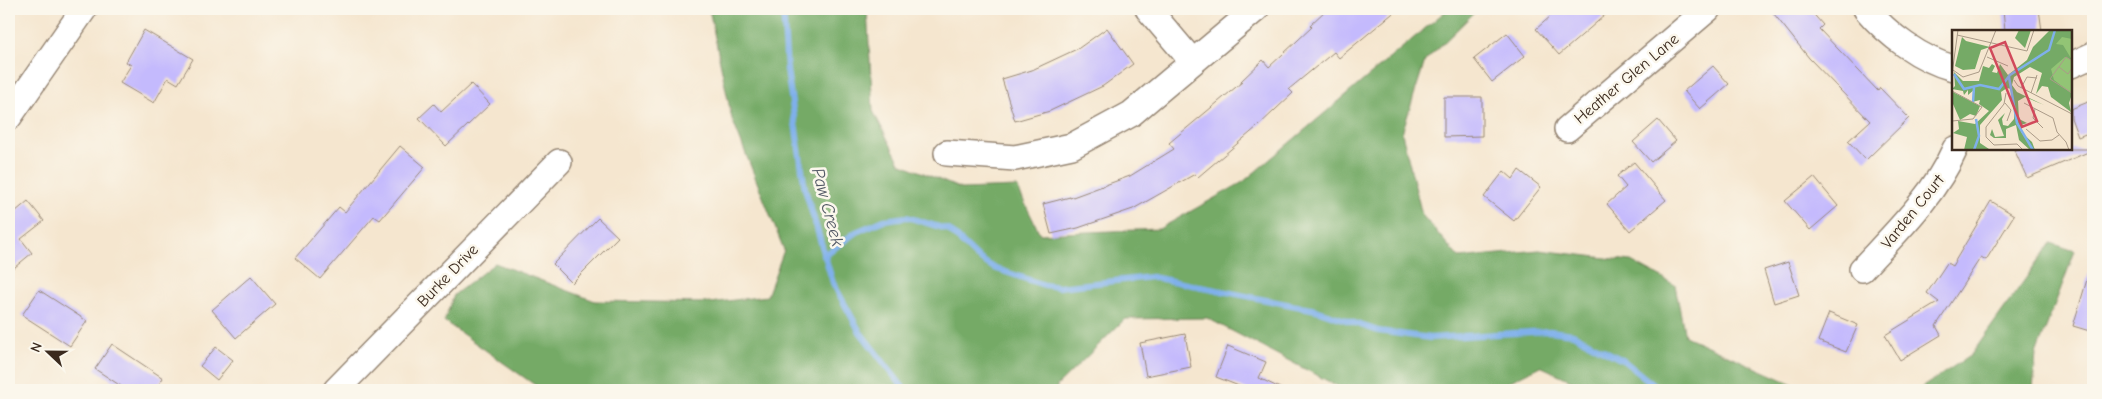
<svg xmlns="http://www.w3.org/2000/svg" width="2102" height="399" viewBox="0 0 2102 399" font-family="'Comic Neue',sans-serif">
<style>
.forest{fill:#75aa66;stroke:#586a42}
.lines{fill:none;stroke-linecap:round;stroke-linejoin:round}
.stream{stroke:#7fb0eb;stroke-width:6}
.building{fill:#c4bafd}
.minor-casing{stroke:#988876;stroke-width:28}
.minor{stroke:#fff;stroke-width:25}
.labels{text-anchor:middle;stroke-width:5;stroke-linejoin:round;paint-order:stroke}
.street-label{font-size:16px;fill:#3b2a1e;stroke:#fbf7ec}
.water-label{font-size:18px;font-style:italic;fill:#535966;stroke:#fbf7ec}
.inset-river{fill:none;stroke:#7fb0eb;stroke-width:2.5}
.inset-road{fill:none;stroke:#ab9b88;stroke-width:1}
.view{fill:#d1495b;fill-opacity:0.15;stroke:#d1495b;stroke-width:2.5}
.inset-edge{fill:none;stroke:#3b2a1e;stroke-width:2.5}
</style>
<rect width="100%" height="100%" fill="#fbf7ec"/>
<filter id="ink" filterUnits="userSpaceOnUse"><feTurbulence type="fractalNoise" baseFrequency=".02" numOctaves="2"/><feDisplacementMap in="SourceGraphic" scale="10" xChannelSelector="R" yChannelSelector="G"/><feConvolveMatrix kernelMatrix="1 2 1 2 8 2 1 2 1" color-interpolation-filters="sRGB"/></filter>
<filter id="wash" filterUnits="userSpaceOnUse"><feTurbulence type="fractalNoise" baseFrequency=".0096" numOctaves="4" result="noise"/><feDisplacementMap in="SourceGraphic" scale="20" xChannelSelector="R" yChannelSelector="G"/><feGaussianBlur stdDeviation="1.12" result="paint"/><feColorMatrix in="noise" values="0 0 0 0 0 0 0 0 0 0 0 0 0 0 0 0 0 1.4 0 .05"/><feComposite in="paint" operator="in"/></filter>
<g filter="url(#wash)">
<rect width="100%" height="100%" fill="#f5e6cf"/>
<!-- forest -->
<g class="forest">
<polygon points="709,9 867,9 873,111 900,163 961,189 1017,187 1040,234 1159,229 1243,182 1448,9 1478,9 1425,61 1402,133 1422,215 1459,258 1539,250 1631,261 1675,285 1685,336 1797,386 1822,390 1592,390 1540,366 1493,390 1345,390 1207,318 1125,319 1057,386 1057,390 542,390 444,321 454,295 495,263 595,301 710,303 767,296 784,250 732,119"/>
<polygon points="2051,243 2075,251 2036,354 2033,390 1918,390 1971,355"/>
</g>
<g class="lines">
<!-- stream -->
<g class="stream">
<polyline points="783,9 787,70 805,189 833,283 860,332 905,390"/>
<polyline points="824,256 856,232 884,220 907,217 949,230 977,257 994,268 1044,285 1059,287 1152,277 1316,310 1378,331 1430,338 1550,331 1573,334 1624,361 1660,390"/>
</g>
</g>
<g id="blocks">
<!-- building -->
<g class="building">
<polygon points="1327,9 1398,9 1339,58 1334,52 1289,89 1293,93 1257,127 1198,177 1195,174 1133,209 1078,228 1051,234 1043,204 1070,197 1070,198 1130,176 1174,149 1169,143 1242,82 1241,81 1263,60 1269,67 1312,27 1310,25"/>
<polygon points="1559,9 1612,9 1559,55 1536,29"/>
<polygon points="1770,9 1809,9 1823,25 1819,29 1878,91 1880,88 1909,118 1866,160 1848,141 1870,121 1809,58"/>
<polygon points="2003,9 2039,9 2042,31 2005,31"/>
<polygon points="1107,28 1133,64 1103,86 1050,111 1015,121 1002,79 1032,70 1079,48"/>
<polygon points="144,30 193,59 178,84 168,78 154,103 120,83 131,65 126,62"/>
<polygon points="1507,33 1525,56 1492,82 1474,59"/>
<polygon points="1713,66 1729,84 1700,109 1684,91"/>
<polygon points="471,84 490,104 446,146 419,118 434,104 441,112"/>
<polygon points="1444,97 1482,97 1482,136 1444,137"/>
<polygon points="2093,100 2093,131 2078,137 2071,118 2071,109"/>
<polygon points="1658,120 1676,141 1651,162 1633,142"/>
<polygon points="400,146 425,167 380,220 374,216 320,279 295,258 339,207 345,212"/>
<polygon points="2014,149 2093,149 2093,150 2027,178"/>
<polygon points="1634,162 1666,200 1630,231 1607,204 1626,187 1617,176"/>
<polygon points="1519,170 1541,187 1514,221 1484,197 1504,171 1513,179"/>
<polygon points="1814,177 1838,206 1810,230 1785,201"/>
<polygon points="28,201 44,221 21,239 32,253 9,272 9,217"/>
<polygon points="1991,201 2014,215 1986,260 1981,257 1936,326 1941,335 1900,360 1885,335 1939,302 1927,293 1947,263 1952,266"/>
<polygon points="598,218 618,237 572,283 553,264"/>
<polygon points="1788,262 1799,295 1774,303 1764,270"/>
<polygon points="2089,273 2093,274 2093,332 2073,326"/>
<polygon points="251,276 275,304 236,338 212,310"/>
<polygon points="39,290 87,321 70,346 22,315"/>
<polygon points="1829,313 1858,325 1846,352 1818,341"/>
<polygon points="1185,334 1191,367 1146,376 1140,343"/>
<polygon points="112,344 163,378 155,390 127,390 95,369"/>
<polygon points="1228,346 1266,362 1259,378 1284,390 1249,390 1216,377"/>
<polygon points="216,347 233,360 217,380 200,366"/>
</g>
</g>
</g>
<g filter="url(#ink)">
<use href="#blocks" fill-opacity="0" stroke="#988876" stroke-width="1"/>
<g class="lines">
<!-- minor casing -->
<g class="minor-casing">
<g id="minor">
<polyline points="1148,9 1192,61"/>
<path d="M1866,9c22,26 54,50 87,59"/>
<polyline points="2071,65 2093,55"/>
<polyline points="9,117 84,9"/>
<polyline points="1567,129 1708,9"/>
<polyline points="947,153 1015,158 1072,146 1131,114 1256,9"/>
<path d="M1862,269c35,-38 72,-73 93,-120"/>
<polyline points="336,390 559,162"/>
</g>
</g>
<!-- minor -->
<use href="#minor" class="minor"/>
</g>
</g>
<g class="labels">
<!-- street labels -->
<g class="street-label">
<text transform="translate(1626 78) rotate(-40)" y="6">Heather Glen Lane</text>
<text transform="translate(1912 211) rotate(-51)" y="6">Varden Court</text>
<text transform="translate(447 275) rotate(-46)" y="6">Burke Drive</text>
</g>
<!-- water labels -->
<g class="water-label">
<text transform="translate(828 207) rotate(75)" y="6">Paw Creek</text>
</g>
</g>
<!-- overview -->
<g transform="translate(1952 30)">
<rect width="120" height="120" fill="#f5e6cf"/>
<path d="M120,0v66l-24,-15 9,-50z" fill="#92c475"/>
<path d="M67,0h12l-6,18 -10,-10zM98,0h22v9l-10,-2 -6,7 7,1 9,15 -7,-3 -14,12 3,11 18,14 -3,9 2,9 -20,-15 -3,-10 -6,-1 -6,8 6,-21 -12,-6 -16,10 -2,8 5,7 27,13 -19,-8 -7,4 1,18 8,4 -6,2v7l11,10 3,8h-5l-11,-10 -3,-15 -10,4v9h-12l-4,-3 2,-6 3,8 9,-1 -6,-16 7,-7 -3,6 1,6 5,1 6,-7 1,-13 -4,-4v-13l-4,-1 -6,4 1,8 -22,25v18l9,6 27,1h-52l3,-13 -14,-4 6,-4 -1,-8 17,3 14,-13 -10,-7 1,-4 -8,2 3,-13 -7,6v-5l-4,5 -1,-4 -11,-2 3,-3 -1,-14 9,9h16l4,-15 6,2 3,-4 3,2 -3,6 5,1 3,-9 8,11 19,-15 6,-13zM10,7l4,4 24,6 -9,3 -6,19 -12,1 -8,-4zM1,62l27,14 -4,10 -6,-2 -10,6 -7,-16z" fill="#75aa66"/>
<path class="inset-river" d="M2,44l10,15 16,-4 19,4 11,-14 39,-25 6,-20M57,47l8,46 16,27M21,72l1,-15M22,120l5,-14 -3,-17"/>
<path class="inset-road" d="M5,5l70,16M75,21l7,-21M35,27l21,9M120,31l-6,-4 -16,22 22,14M107,37l9,7 4,-6M1,40l10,7 16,-5 17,-42M0,44l6,-44M62,50l4,6 54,28M69,58l6,-11 10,1M0,61l30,16 -9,12 -21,2M54,63l-2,11 -18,23v10l8,8 23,-1 6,6M79,63l6,-18M53,73l6,7 -4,11M72,73l29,15 4,14 9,10 3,8M83,79l-2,9 10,10M74,99l14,12 12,-1 7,-5"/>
<path class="view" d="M53,12l32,79 -15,6 -32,-79z"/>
<rect width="120" height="120" class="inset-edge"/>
</g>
<!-- margin -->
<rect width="2102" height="399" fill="none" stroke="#fbf7ec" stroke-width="30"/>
<!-- north arrow -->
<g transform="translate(48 352) rotate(292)" stroke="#fbf7ec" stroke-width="4" paint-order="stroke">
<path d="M0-4L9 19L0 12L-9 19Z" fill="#3b2a1e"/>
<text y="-8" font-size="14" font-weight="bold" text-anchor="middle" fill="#3b2a1e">N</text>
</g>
</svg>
